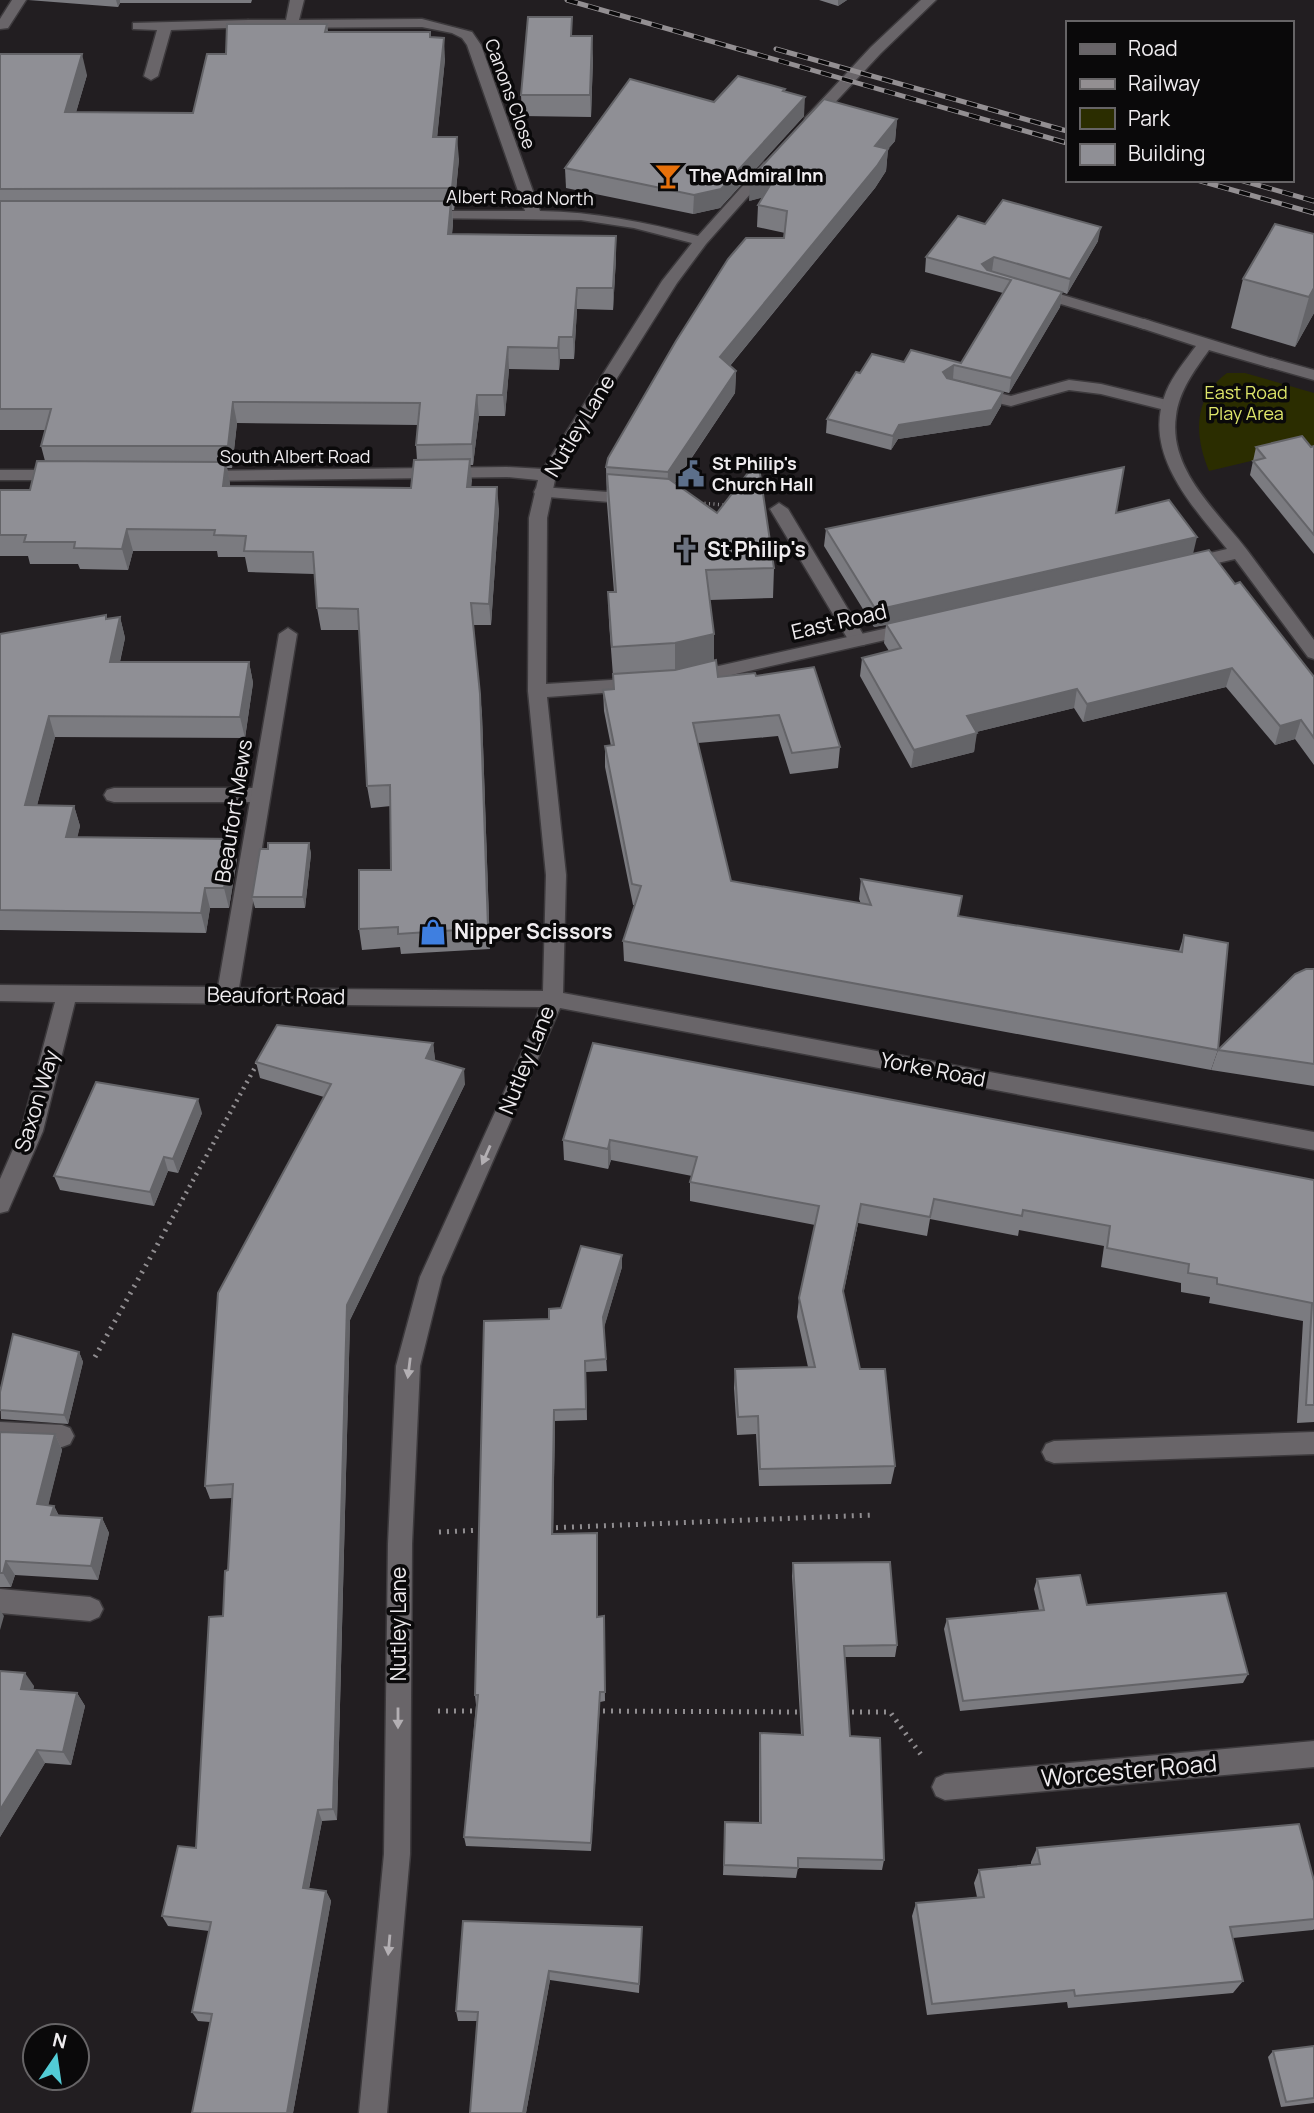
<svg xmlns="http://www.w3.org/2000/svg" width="1314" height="2113" viewBox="0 0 1314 2113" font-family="Manrope,sans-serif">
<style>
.green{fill:#2b2d00}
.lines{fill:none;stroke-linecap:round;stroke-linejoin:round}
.service-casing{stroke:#3d3a3d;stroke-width:3}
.minor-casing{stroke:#3d3a3d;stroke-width:3}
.path-far2{stroke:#908d90;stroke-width:3.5;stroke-dasharray:1 3.5;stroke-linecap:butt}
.path-far1{stroke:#908d90;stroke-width:4.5;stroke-dasharray:2 5;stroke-linecap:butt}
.path{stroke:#908d90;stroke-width:5;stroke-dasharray:2 6;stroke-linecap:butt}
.service{fill:#696569;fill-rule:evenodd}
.minor{fill:#696569;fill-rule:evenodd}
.rail-casing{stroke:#938f92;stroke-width:5}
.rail{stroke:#0a090a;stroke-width:3.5;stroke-dasharray:11;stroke-linecap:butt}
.wall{fill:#7b7b80;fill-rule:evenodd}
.shaded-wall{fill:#646468}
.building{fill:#8f8f95;stroke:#646468;stroke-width:2}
.oneway{fill:#b3afb3}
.labels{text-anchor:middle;stroke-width:7;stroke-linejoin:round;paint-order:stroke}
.far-street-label{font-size:18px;fill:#efecef;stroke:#0a090a}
.far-poi-label{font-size:18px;font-weight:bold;fill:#efecef;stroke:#0a090a;text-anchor:start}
.far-park-label{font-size:18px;fill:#dee66a;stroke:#0a090a}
.street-label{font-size:21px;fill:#efecef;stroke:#0a090a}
.poi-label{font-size:21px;font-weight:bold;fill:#efecef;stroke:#0a090a;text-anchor:start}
.near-street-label{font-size:24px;fill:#efecef;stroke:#0a090a}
</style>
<rect width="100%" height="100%" fill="#221e21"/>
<!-- green -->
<path class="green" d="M1227,373h18l69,20v53l-105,25c-15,-36 -16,-73 18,-98z"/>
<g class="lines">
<!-- service casing -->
<g class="service-casing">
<g id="service">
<polygon points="12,0 26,0 8,28 0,29 0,19"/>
<polygon points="248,20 255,24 253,27 171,30 158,76 151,80 144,76 157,30 133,29 133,23"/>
<polygon points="1036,287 1150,321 1152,324 1144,329 1031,295 1028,292"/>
<polygon points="1271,358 1314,370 1314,380 1265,366 1263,363"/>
<polygon points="1069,380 1101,384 1175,402 1177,406 1169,411 1101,394 1069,390 1011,406 968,396 966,392 974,387 1011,396"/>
<polygon points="542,487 634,494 642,499 634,504 536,496 534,492 536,488"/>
<polygon points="779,503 788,509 867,641 864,645 852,645 849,641 770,509"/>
<polygon points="114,788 259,788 266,790 269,795 266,800 259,802 114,802 107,800 104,795 107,790"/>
<polygon points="0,1422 62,1425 70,1428 74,1436 70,1444 62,1447 0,1444"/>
<polygon points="1314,1432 1314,1454 1054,1463 1046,1460 1042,1452 1046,1444 1054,1441"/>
<polygon points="0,1589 90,1597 99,1601 103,1609 99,1617 90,1621 0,1613"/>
</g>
</g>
<!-- minor casing -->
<g class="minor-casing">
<g id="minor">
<path d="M290,0h14l-5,20 123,-1 50,13 9,13 59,166c55,1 105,11 158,25l66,-74h10l2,3 -70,79 -29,39 -121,192 -9,43 -1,166 97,-6 6,2 3,4 -3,4 -6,2 -96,7 19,178 -3,118 751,139v18l-754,-142 -118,269 -22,89 -8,178 -2,310 -23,259h-28l25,-259 4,-310 8,-178 24,-89 112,-246 8,-24 -465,-5 -32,129 -35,80 -8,2v-34l21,-48 34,-129 -55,-1v-16l218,2 61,-353 9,-6 9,6 -58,354 304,3 3,-116 -18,-184 1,-173 9,-38 -31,-3 -305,4 -8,-5 8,-5 305,-4 36,2 119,-188 30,-38 -58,-15 -53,-8 -160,-2 -2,-3 7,-4h99l-58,-166 -5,-7 -10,-5 -30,-6 -174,1 -7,-4 7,-4h38z"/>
<polygon points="921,0 936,0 881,53 815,124 805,124 805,118 871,47"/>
<path d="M1144,319l133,41 2,3 -8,5 -62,-18c-15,21 -30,41 -33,66 -8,54 42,96 71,134 22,30 45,60 67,90v19l-6,-2 -73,-98 -48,11 -9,-6 3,-4 46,-11c-35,-44 -86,-96 -61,-157 7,-17 19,-31 30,-46l-58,-19 -2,-3z"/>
<polygon points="0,470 61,470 69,475 61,480 0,480"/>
<polygon points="910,623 919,629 916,633 692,684 686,682 683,678 686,674 692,672"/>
<polygon points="1314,1741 1314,1767 945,1800 936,1796 932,1787 936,1778 945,1774"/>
</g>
</g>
<!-- path-far2 -->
<polyline class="path-far2" points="700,503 726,505"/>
<!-- path-far1 -->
<polyline class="path-far1" points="169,1224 258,1062"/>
<!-- path -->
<g class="path">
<polyline points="95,1357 170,1222"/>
<polyline points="548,1528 873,1515"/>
<polyline points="439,1532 483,1530"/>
<polyline points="438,1711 481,1711"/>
<polyline points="595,1711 803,1712"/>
<polyline points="844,1712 890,1712 922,1756"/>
</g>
<!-- service -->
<use href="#service" class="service"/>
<!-- minor -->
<use href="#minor" class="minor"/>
<!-- rail casing -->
<g class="rail-casing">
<g id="rail">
<polyline points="567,0 1067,143"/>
<polyline points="776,49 1067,131"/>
<polyline points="1197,180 1314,213"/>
<polyline points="1240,180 1314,201"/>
</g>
</g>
<!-- rail -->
<use href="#rail" class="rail"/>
</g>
<!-- wall -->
<g class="wall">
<polygon points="28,0 252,0 251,3 120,3 118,7"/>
<polygon points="819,0 847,0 838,6"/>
<polygon points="572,17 572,36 593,58 591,117 522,116 521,95"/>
<path d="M327,24l1,8 103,5 14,22 -8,78 22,22 -5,51h-2l1,13 -1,11 164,24 -3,52 -36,-1 -3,50h-14l-1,11 -50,-1 -4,47h-26l-6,49h-3l1,22 28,22 -8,116h-18l9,90 8,234 -89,5 -1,-7 -38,3 -3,-21 32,-59v-64l-20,2 -4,-22 -8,-156h-38l-4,-22 -3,-34 -66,-2 -3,-15h-27l-1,-6h-84l-5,19 -48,-1 -2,-5h-48l-2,-8h-28v-66h30l15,-29 -4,-15 4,-16h-45v-376l87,21 -11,37 117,1 33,-59zM237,423l181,2 -2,20 1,15 -6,28 -181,-2 -3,-18h5z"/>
<polygon points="785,91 804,116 720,208 693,214 566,188 565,168 714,102"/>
<polygon points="897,119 895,141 888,149 886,171 875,188 730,366 736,371 735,393 675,483 774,568 773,598 710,600 714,634 714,661 718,677 756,676 840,747 838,768 790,774 778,736 698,743 731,881 861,904 859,899 861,879 958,916 1179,951 1184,935 1218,1050 1211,1070 624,961 623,941 635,905 633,905 605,767 605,746 611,746 604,711 603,690 614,689 609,623 608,592 614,592 607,504 606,467 784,238 785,233 757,227 758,205 763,197 749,201"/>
<polygon points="985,224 1098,241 1067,294 1062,292 1060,307 1009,393 957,380 1001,406 990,425 898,439 891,450 826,433 827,419 860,373 904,362 961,363 1003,293 925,272 926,257"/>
<polygon points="1314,234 1314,313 1295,347 1231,328 1243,279"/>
<polygon points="1314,446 1314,554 1250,475 1256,447"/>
<polygon points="1116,513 1193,554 1235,584 1314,677 1314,765 1295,739 1275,745 1226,687 1083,722 1074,708 976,732 974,752 911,768 860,676 862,658 889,651 884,643 886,625 874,627 824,546 826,529"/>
<polygon points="106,615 107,619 120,617 125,638 120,662 249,662 253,683 245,738 55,737 37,805 74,806 80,826 77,837 237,859 229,908 210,908 206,933 0,930 0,634"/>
<polygon points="309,843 311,854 305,908 255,908 252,897"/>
<polygon points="1314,969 1314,1086 1211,1070 1218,1050"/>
<polygon points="433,1043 435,1060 465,1084 350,1320 337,1820 322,1821 309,1889 326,1891 331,1901 293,2113 192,2113 210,2022 198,2021 192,2012 209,1931 168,1926 162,1916 196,1848 228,1570 232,1498 210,1499 205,1486 324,1097 260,1078 256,1062"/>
<polygon points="593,1043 1314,1180 1314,1422 1297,1423 1303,1321 1209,1303 1210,1297 1181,1292 1181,1283 1101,1267 1104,1246 1019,1230 1018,1236 930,1219 927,1236 858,1223 843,1294 860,1369 895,1466 891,1484 759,1486 756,1434 737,1435 734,1388 735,1369 808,1367 797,1317 799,1298 815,1225 690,1201 690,1182 692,1176 611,1160 608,1169 564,1160 563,1140"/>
<polygon points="202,1113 178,1173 168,1171 154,1206 60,1190 54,1176"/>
<polygon points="622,1255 622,1267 604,1327 607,1371 586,1372 587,1420 555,1421 553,1534 598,1617 604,1626 605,1701 600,1702 591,1851 466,1846 464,1837 476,1705 475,1695 549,1319"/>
<polygon points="79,1352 83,1362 68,1424 1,1419 0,1392"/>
<polygon points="0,1432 55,1434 62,1450 48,1505 54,1506 59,1516 102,1518 109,1533 98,1580 15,1575 11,1587 0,1587"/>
<polygon points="793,1563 897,1645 895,1657 844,1657 850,1736 884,1860 882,1870 798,1868 796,1878 723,1875 725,1822 759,1823 759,1744 760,1733 801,1735 792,1576"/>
<polygon points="1037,1579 1087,1605 1248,1674 1243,1683 960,1711 944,1629 947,1619 1039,1610 1034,1589"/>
<polygon points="0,1671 34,1686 33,1690 77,1693 85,1706 71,1765 45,1763 0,1837"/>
<polygon points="1037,1848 1314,1881 1314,1929 1313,1930 1233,1938 1243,1981 1233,1993 1068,2008 1067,2002 927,2015 912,1916 916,1903 977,1897 974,1883 979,1870 1031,1865 1031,1862"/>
<polygon points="642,1927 639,1993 550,1980 526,2113 470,2113 477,2021 458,2021 456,2011"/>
<polygon points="1314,2046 1314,2103 1281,2107 1268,2057 1273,2051"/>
</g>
<!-- shaded-wall -->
<g class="shaded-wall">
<polygon points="116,0 120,0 120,3 118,7"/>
<polygon points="838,0 847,0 838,6"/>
<polygon points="592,36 593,58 591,117 590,95"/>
<polygon points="444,38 445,59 435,159 433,137"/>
<polygon points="82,54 87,75 70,133 65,112"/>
<polygon points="805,97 804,116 720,208 693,214 694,195"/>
<polygon points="897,119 895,141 888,149 886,171 875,188 719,379 720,357 875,146"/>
<polygon points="457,137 459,159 454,210 452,188"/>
<polygon points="778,172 777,194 749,201 750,179"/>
<polygon points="451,201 453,223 450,256 448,234"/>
<polygon points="1101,227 1098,241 1067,294 1070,279"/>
<polygon points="616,236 616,258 613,310 613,288"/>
<polygon points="994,257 992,271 988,274 982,264"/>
<polygon points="577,288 577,309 574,359 573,337"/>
<polygon points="1314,288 1314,313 1295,347 1309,297"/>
<polygon points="1062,292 1060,307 1009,393 1011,378"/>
<polygon points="559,337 560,359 559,370 558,348"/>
<polygon points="508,347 509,369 505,416 503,395"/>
<polygon points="954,365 953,379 941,386 943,372"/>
<polygon points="736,371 735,393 667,494 668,472"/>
<polygon points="1003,392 1001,406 990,425 898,439 891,450 893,436 899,425"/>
<polygon points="477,395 479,416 473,465 472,444"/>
<polygon points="233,402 237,423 232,468 228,446"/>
<polygon points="470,459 472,481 469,508 467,487"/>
<polygon points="226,462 230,483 227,508 223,486"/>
<polygon points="497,487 499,509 491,625 489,604"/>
<polygon points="127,529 133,551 128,570 122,549"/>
<polygon points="1197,537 1193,554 874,627 876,610"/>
<polygon points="120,617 125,638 115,683 110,662"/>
<polygon points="714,634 714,664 675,673 675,643"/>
<polygon points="249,662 253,683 245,738 240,717"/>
<polygon points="1232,668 1226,687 1083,722 1087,704"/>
<polygon points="1077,689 1074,708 964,735 967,716"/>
<polygon points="480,694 482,715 490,949 488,928"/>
<polygon points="49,716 55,737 32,825 25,805"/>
<polygon points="1301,720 1295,739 1275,745 1280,726"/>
<polygon points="977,733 974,752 911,768 914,750"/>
<polygon points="74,806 80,826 73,857 66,837"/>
<polygon points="233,839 237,859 229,908 224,888"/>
<polygon points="309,843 311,854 305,908 303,897"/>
<polygon points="205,888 210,908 206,933 201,913"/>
<polygon points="433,1043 435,1059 428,1073 426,1058"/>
<polygon points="464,1069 465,1084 350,1320 337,1820 333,1809 347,1305"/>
<polygon points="198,1099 202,1113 178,1173 173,1159"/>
<polygon points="610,1140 611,1160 608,1169 608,1149"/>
<polygon points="164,1157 168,1171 154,1206 150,1192"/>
<polygon points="861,1204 858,1223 840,1309 843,1291"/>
<polygon points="622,1255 622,1267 604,1328 603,1317"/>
<polygon points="79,1352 83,1362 68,1424 64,1415"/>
<polygon points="554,1410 555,1421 553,1545 552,1534"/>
<polygon points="55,1434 62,1450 45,1519 37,1504"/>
<polygon points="54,1506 61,1520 51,1515"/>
<polygon points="102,1518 109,1533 98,1580 91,1566"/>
<polygon points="6,1561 15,1575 11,1587 3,1573"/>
<polygon points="0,1610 4,1616 0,1630"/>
<polygon points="25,1673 34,1686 30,1702 21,1689"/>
<polygon points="600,1692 600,1702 591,1851 591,1843"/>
<polygon points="77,1693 85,1706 71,1765 63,1752"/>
<polygon points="37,1750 45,1763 0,1837 0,1810"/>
<polygon points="318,1810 322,1821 307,1898 303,1888"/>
<polygon points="326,1891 331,1901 293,2113 287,2113"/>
<polygon points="549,1971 550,1980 526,2113 523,2113"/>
</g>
<!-- building -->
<g class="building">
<polygon points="528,17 572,17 571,36 592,36 590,95 521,95"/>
<polygon points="227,24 327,24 325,32 430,32 430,37 444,38 433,137 457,137 452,188 0,189 0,54 82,54 65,112 193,113 207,54 226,54"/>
<polygon points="738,76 785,89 783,91 805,97 721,189 694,195 565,168 630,79 714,102"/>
<polygon points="824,99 897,119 875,146 888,149 877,166 720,357 736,371 668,472 606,467 608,458 676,341 728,259 746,238 784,238 787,211 758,205 778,172 750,179"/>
<polygon points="1003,200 1101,227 1070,279 994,257 982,264 987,270 1062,292 1011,378 954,365 943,372 947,378 1003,392 992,410 899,425 893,436 827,419 856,372 860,373 872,354 904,362 911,350 961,363 1011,280 926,257 958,216 985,224"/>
<polygon points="0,201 451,201 448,234 616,236 613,288 577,288 573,337 559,337 558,348 508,347 503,395 477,395 472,444 416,445 420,403 233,402 228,446 41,446 51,409 0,409"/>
<polygon points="1275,224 1314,234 1314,288 1309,297 1243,279"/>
<polygon points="1302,436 1311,447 1314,446 1314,535 1253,461 1265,458 1256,447"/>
<polygon points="470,459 467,487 497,487 489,604 471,603 480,694 488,928 398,934 398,927 359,929 359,870 391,870 390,785 367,786 358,609 317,608 313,552 244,551 246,536 214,535 215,530 127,529 122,549 74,548 75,542 24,542 26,535 0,535 0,490 30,490 37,461 226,462 223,486 411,488 414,460"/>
<polygon points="758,460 774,568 706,570 714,634 675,643 612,647 608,592 616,592 607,474 669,479 717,513"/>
<polygon points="1124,467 1116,513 1169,500 1197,537 876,610 826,529"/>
<polygon points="1209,550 1235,584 1240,582 1314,677 1314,738 1301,720 1280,726 1232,668 1087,704 1077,689 967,716 977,733 914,750 862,658 901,648 886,624"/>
<polygon points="106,615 106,619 120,617 110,662 249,662 240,717 49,716 25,805 74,806 66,837 233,839 224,888 205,888 201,913 0,910 0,634"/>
<polygon points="716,660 718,677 755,673 756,676 814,667 840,747 792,753 779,715 693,723 731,881 871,905 861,879 962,896 958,916 1182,952 1184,935 1228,943 1218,1050 623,941 641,886 632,884 605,746 614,745 603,690 614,689 613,674 675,670"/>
<polygon points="268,843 309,843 303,897 252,897 260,849 268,849"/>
<polygon points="1306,969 1314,969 1314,1064 1218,1050 1295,974"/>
<polygon points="277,1025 433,1043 426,1058 464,1069 347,1305 333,1809 318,1810 303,1888 326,1891 287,2113 192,2113 212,2014 192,2012 211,1922 162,1916 178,1846 196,1848 209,1617 223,1616 225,1571 228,1570 233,1484 205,1486 218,1293 331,1084 256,1062"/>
<polygon points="593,1043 1314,1180 1314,1405 1306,1405 1312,1303 1217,1284 1217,1278 1188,1273 1189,1264 1107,1248 1110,1226 1023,1210 1022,1216 934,1199 930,1217 861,1204 843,1291 860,1369 885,1369 895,1466 760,1469 758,1416 738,1417 735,1369 815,1367 799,1298 819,1206 690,1182 697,1157 610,1140 608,1149 563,1140"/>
<polygon points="96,1082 198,1099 173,1159 164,1157 150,1192 54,1176"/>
<polygon points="581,1246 622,1255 603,1317 606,1359 585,1361 586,1409 554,1410 552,1534 597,1533 597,1617 604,1616 605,1692 600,1692 591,1843 464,1837 478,1695 475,1695 484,1321 549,1319 549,1309 561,1308"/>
<polygon points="13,1334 79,1352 64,1415 0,1410 0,1392"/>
<polygon points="0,1432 55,1434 37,1504 54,1506 51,1515 102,1518 91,1566 6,1561 3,1573 0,1573"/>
<polygon points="890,1562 897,1645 844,1646 850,1736 880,1738 884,1860 798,1858 798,1868 724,1865 725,1822 761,1823 760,1733 803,1735 793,1563"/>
<polygon points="1080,1575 1087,1605 1226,1593 1248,1674 963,1701 947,1619 1044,1610 1037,1579"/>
<polygon points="0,1671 25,1673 21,1689 77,1693 63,1752 37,1750 0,1810"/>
<polygon points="1299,1824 1314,1881 1314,1919 1230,1927 1243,1981 1075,1996 1074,1990 932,2004 916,1903 984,1897 979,1870 1040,1864 1037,1848"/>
<polygon points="463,1921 642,1927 639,1984 549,1971 523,2113 470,2113 478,2012 456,2011"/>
<polygon points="1314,2046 1314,2098 1286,2102 1273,2051"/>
</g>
<!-- one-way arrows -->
<defs><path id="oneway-solid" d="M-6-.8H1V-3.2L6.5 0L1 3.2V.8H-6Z" transform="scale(1.75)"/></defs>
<g class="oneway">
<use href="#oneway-solid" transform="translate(486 1155) rotate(114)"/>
<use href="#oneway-solid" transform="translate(409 1368) rotate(97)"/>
<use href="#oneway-solid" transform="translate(398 1718) rotate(90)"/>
<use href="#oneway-solid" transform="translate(389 1945) rotate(95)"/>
</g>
<!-- icons -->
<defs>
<g id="bar-bare" transform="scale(2.1)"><path d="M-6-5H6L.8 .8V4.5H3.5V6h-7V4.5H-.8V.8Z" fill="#e8710a" stroke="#0a090a" stroke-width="2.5" paint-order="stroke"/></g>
<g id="civic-bare" transform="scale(2.1)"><path d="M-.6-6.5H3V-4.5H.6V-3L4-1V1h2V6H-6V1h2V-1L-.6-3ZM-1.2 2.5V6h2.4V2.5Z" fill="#5c6f8a" stroke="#0a090a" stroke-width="2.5" paint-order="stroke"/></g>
<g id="church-bare" transform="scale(2.1)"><path d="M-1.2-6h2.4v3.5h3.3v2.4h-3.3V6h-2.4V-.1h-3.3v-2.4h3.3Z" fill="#6b7280" stroke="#0a090a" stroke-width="2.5" paint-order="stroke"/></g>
<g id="shop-bare" transform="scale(2.1)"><path d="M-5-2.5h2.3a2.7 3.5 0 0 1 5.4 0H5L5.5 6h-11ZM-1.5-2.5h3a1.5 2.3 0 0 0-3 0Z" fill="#3f7fe0" stroke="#0a090a" stroke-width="2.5" paint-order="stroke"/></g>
</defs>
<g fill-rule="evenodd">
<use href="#bar-bare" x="668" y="176"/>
<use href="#civic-bare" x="691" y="474"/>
<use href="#church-bare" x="686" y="550"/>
<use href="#shop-bare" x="433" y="932"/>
</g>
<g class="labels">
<!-- far-street labels -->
<g class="far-street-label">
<text transform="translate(510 94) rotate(70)" y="6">Canons Close</text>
<text transform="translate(520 198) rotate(1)" y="6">Albert Road North</text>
<text x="295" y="463">South Albert Road</text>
</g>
<!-- far-poi labels -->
<g class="far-poi-label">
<text x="689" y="182">The Admiral Inn</text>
<text x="712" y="470">St Philip's<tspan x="712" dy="21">Church Hall</tspan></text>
</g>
<!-- far-park labels -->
<g class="far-park-label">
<text x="1246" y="399">East Road<tspan x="1246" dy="21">Play Area</tspan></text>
</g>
<!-- street labels -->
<g class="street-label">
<text transform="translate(580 426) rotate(-59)" y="7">Nutley Lane</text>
<text transform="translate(839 622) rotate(-13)" y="7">East Road</text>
<text transform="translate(234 811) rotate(-81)" y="7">Beaufort Mews</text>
<text transform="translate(276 996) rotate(1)" y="7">Beaufort Road</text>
<text transform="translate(527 1060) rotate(-68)" y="7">Nutley Lane</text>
<text transform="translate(933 1070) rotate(11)" y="7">Yorke Road</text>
<text transform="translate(37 1101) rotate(-73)" y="7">Saxon Way</text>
<text transform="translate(399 1624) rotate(-90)" y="7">Nutley Lane</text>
</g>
<!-- poi labels -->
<g class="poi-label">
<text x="707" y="557">St Philip's</text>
<text x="454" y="939">Nipper Scissors</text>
</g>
<!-- near-street labels -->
<g class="near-street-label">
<text transform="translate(1129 1771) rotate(-5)" y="8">Worcester Road</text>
</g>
</g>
<!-- legend -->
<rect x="1066" y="21" width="228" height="161" fill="#0a090a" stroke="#666466" stroke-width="2"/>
<rect x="1080" y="44" width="35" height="10" fill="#696569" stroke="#666466" stroke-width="2"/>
<text x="1128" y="56" font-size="21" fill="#efecef">Road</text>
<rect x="1080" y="79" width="35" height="10" fill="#938f92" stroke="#666466" stroke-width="2"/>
<text x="1128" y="91" font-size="21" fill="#efecef">Railway</text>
<rect x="1080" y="108" width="35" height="21" fill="#2b2d00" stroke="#666466" stroke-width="2"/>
<text x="1128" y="126" font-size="21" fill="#efecef">Park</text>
<rect x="1080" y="144" width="35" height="21" fill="#8f8f95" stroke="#666466" stroke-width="2"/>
<text x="1128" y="161" font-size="21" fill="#efecef">Building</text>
<!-- north arrow -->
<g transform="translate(56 2057) rotate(13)"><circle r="33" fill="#0a090a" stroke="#666466" stroke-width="2"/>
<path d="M0-5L12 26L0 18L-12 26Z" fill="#52ccd6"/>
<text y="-10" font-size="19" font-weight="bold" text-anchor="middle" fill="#efecef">N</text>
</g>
</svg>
